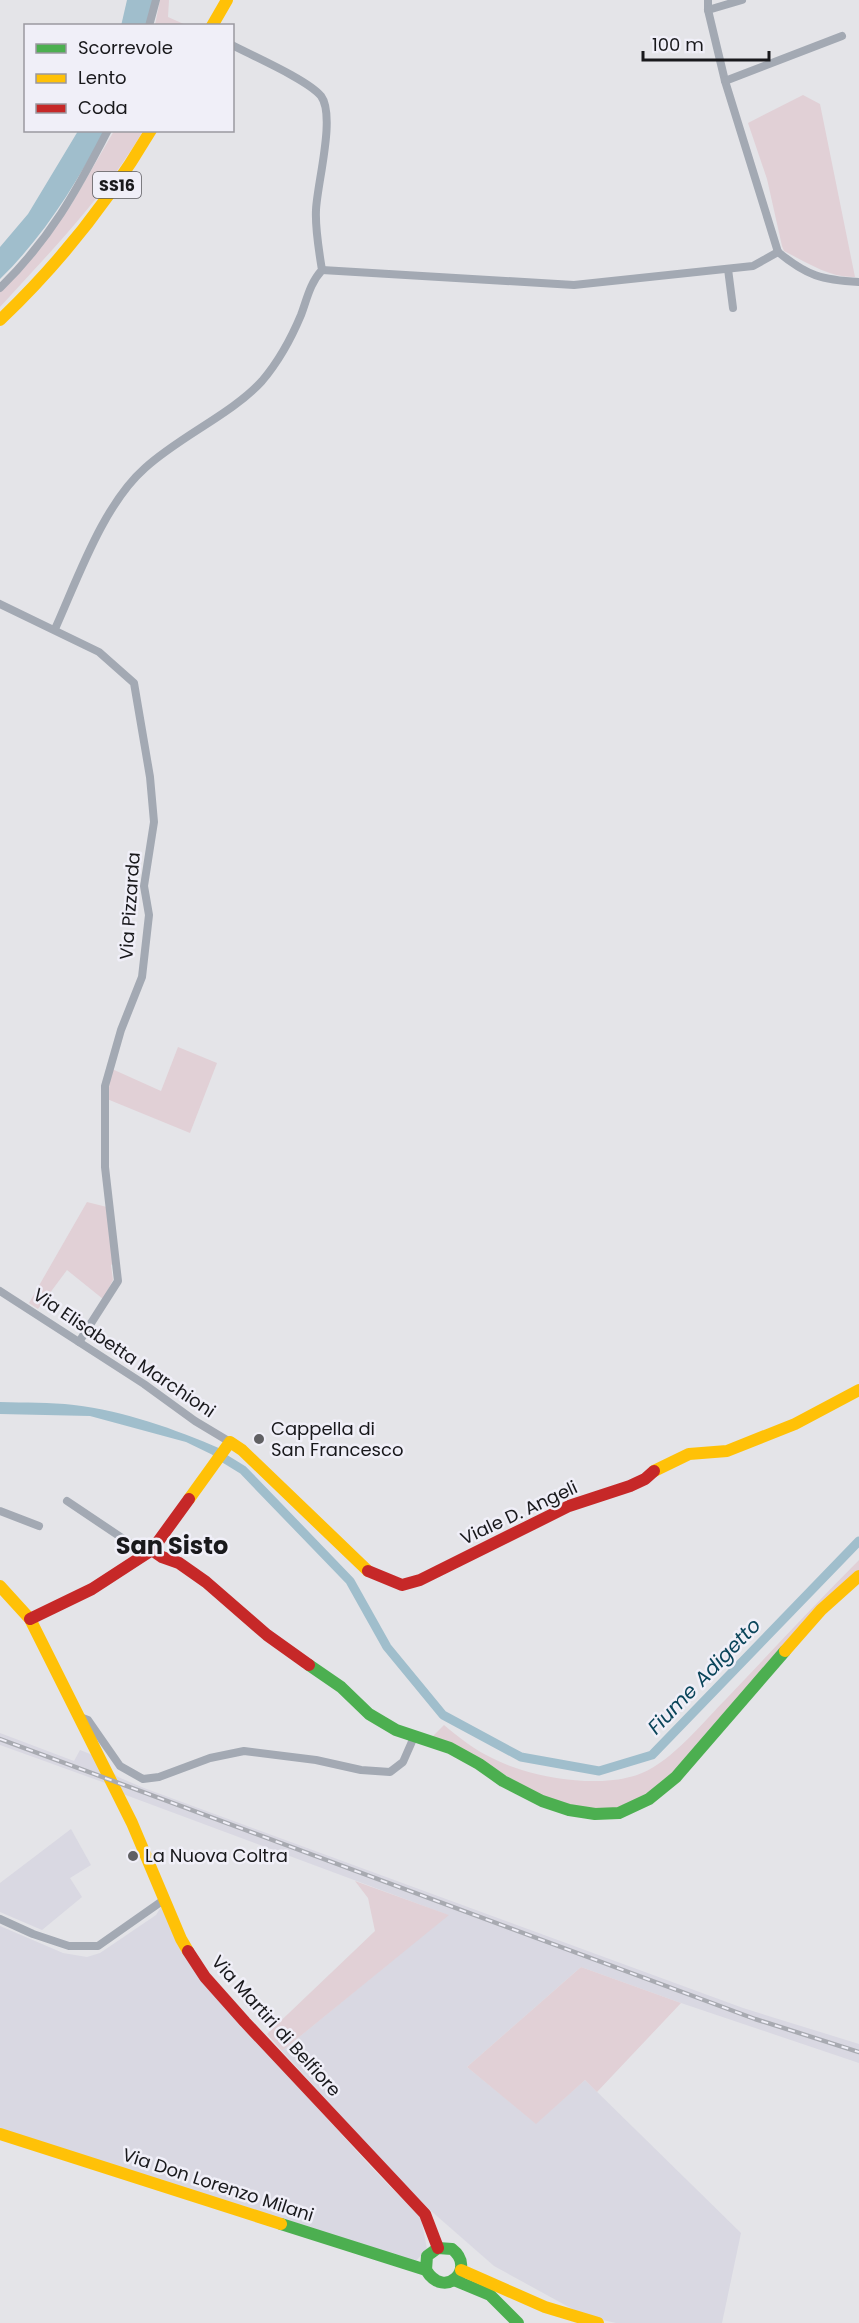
<svg xmlns="http://www.w3.org/2000/svg" width="859" height="2323" viewBox="0 0 859 2323" font-family="Poppins,sans-serif">
<style>
.built{fill:#d9d8e2}
.green{fill:#e1d0d6}
.water{fill:#a0becc}
.lines{fill:none;stroke-linecap:round;stroke-linejoin:round}
.canal{stroke:#a0becc;stroke-width:9}
.street{stroke:#a3a9b3;stroke-width:8}
.fast{stroke:#4caf50;stroke-width:12}
.slow{stroke:#ffc107;stroke-width:12}
.jam{stroke:#c62828;stroke-width:12}
.rail-casing{stroke:#a8aab1;stroke-width:4.5}
.rail{stroke:#f0eff8;stroke-width:2;stroke-dasharray:7;stroke-linecap:butt}
.poi-dot{fill:#606063;stroke:#f0eff8;stroke-width:2}
.labels{text-anchor:middle;stroke-width:5;stroke-linejoin:round;paint-order:stroke}
.shield{fill:#f0eff8;stroke:#5a595e;stroke-width:1.5}
.shield-label{font-size:16px;font-weight:bold;fill:#19191c}
.street-label{font-size:18px;fill:#19191c;stroke:#f0eff8}
.poi-label{font-size:18px;fill:#19191c;stroke:#f0eff8;text-anchor:start}
.water-label{font-size:20px;font-style:italic;fill:#0a455a;stroke:#f0eff8}
.district-label{font-size:24px;font-weight:bold;fill:#19191c;stroke:#f0eff8}
</style>
<rect width="100%" height="100%" fill="#e4e4e8"/>
<!-- built -->
<g class="built">
<polygon points="0,1733 74,1761 80,1750 95,1756 118,1777 144,1788 743,2008 859,2044 859,2063 681,2003 581,1967 467,2067 536,2123 585,2080 741,2233 722,2323 616,2323 585,2316 494,2266 430,2210 382,2161 282,2051 448,1915 123,1794 108,1784 0,1745"/>
<polygon points="71,1829 91,1865 70,1878 82,1897 42,1930 0,1912 0,1883"/>
<polygon points="161,1907 176,1940 235,2017 373,2169 421,2218 427,2249 414,2263 0,2131 0,1926 63,1953 87,1957 100,1953 156,1915"/>
</g>
<!-- green -->
<g class="green">
<polygon points="160,0 169,0 168,17 186,25 155,25"/>
<path d="M803,95l17,9 35,173c-25,1 -49,-15 -71,-26l-2,-5 -15,-67 -19,-56z"/>
<path d="M114,131h29c-38,65 -92,120 -143,176v-15l71,-87z"/>
<polygon points="178,1047 217,1063 190,1133 107,1099 112,1069 161,1091"/>
<polygon points="87,1202 111,1208 117,1260 111,1265 113,1280 103,1299 67,1270 38,1309 29,1303"/>
<path d="M859,1560v19l-207,215 -51,20 -60,-18 -71,-42 -39,-16 13,-13c14,12 31,25 48,33 38,20 110,32 150,15 30,-12 62,-52 85,-75 44,-46 87,-93 132,-138z"/>
<polygon points="355,1881 449,1915 282,2051 267,2034 375,1931 368,1898"/>
<polygon points="581,1967 681,2003 597,2092 585,2080 536,2124 467,2067"/>
</g>
<!-- water -->
<g class="water">
<polygon points="127,0 153,0 146,25 121,26"/>
<path d="M78,131h27c-31,55 -60,104 -105,148v-32l28,-33z"/>
<path d="M0,1402c25,1 50,0 74,3 50,6 101,24 147,44l-6,7 -29,-14 -96,-26 -90,-2z"/>
</g>
<g class="lines">
<!-- canal -->
<polyline class="canal" points="217,1454 243,1470 350,1581 387,1647 443,1715 521,1757 599,1771 652,1755 859,1541"/>
<!-- street -->
<g class="street">
<polyline points="708,0 708,10 725,81 778,252"/>
<polyline points="708,10 742,0"/>
<polyline points="149,26 156,0"/>
<polyline points="725,81 842,36"/>
<path d="M778,252c29,24 44,28 81,30"/>
<polyline points="728,269 733,308"/>
<polyline points="322,270 574,285 753,266 778,252"/>
<path d="M0,288c50,-49 76,-96 108,-158"/>
<polyline points="0,604 99,652 134,683 150,777 154,822 144,886 149,915 142,977 121,1030 105,1086 105,1167 118,1281 79,1342"/>
<path d="M55,629c23,-51 48,-124 90,-161 35,-32 87,-54 117,-87 17,-20 29,-42 39,-66 6,-16 9,-32 21,-45 -3,-19 -7,-41 -6,-60 1,-26 20,-94 5,-114 -13,-16 -68,-40 -89,-51"/>
<polyline points="0,1291 144,1384 195,1421 230,1442"/>
<polyline points="67,1501 134,1546 143,1557"/>
<polyline points="0,1511 39,1526"/>
<polyline points="80,1717 88,1720 120,1766 143,1779 159,1777 210,1758 244,1751 316,1760 361,1770 390,1772 403,1762 414,1737"/>
<polyline points="0,1919 33,1934 69,1946 98,1946 165,1899"/>
</g>
<!-- fast -->
<g class="fast">
<polyline points="309,1665 341,1687 369,1714 396,1730 450,1748 479,1764 503,1781 542,1801 569,1810 595,1814 619,1813 649,1799 676,1777 785,1651"/>
<path d="M281,2224l145,46c19,31 51,-2 26,-21l-14,-1 -11,8 -1,14"/>
<polyline points="454,2280 490,2295 518,2323"/>
</g>
<!-- slow -->
<g class="slow">
<polyline points="212,26 227,0"/>
<path d="M0,320c60,-57 109,-119 151,-190"/>
<polyline points="654,1471 689,1454 727,1451 795,1424 859,1390"/>
<polyline points="189,1499 230,1442 242,1450 368,1571"/>
<polyline points="0,1586 30,1619 132,1823 181,1939 188,1951"/>
<polyline points="785,1651 821,1610 859,1576"/>
<polyline points="0,2134 281,2224"/>
<polyline points="461,2270 545,2307 598,2323"/>
</g>
<!-- jam -->
<g class="jam">
<polyline points="152,1550 162,1557 179,1563 206,1582 267,1635 309,1665"/>
<polyline points="368,1571 402,1585 420,1580 569,1506 630,1486 645,1479 654,1471"/>
<polyline points="30,1619 92,1589 152,1550 189,1499"/>
<polyline points="188,1951 205,1977 245,2022 425,2214 438,2248"/>
</g>
<!-- rail casing -->
<g class="rail-casing">
<polyline id="rail" points="0,1739 755,2019 859,2052"/>
</g>
<!-- rail -->
<use href="#rail" class="rail"/>
</g>
<!-- markers -->
<g class="poi-dot">
<circle cx="259" cy="1439" r="6"/>
<circle cx="133" cy="1856" r="6"/>
</g>
<g class="labels">
<!-- shield labels -->
<rect class="shield" x="93" y="172" width="48" height="26" rx="4.5"/>
<g class="shield-label">
<text x="117" y="191">SS16</text>
</g>
<!-- street labels -->
<g class="street-label">
<text transform="translate(130 906) rotate(-86)" y="6">Via Pizzarda</text>
<text transform="translate(124 1353) rotate(34)" y="6">Via Elisabetta Marchioni</text>
<text transform="translate(519 1513) rotate(-25)" y="6">Viale D. Angeli</text>
<text transform="translate(276 2026) rotate(48)" y="6">Via Martiri di Belfiore</text>
<text transform="translate(218 2185) rotate(18)" y="6">Via Don Lorenzo Milani</text>
</g>
<!-- poi labels -->
<g class="poi-label">
<text x="271" y="1435">Cappella di<tspan x="271" dy="21">San Francesco</tspan></text>
<text x="145" y="1862">La Nuova Coltra</text>
</g>
<!-- water labels -->
<g class="water-label">
<text transform="translate(704 1676) rotate(-46)" y="7">Fiume Adigetto</text>
</g>
<!-- district labels -->
<g class="district-label">
<text x="172" y="1554">San Sisto</text>
</g>
</g>
<!-- legend -->
<rect x="24" y="24" width="210" height="108" fill="#f0eff8" stroke="#9a99a0" stroke-width="1.5"/>
<rect x="36" y="44" width="30" height="9" fill="#4caf50" stroke="#9a99a0" stroke-width="1.5"/>
<text x="78" y="54" font-size="18" fill="#19191c">Scorrevole</text>
<rect x="36" y="74" width="30" height="9" fill="#ffc107" stroke="#9a99a0" stroke-width="1.5"/>
<text x="78" y="84" font-size="18" fill="#19191c">Lento</text>
<rect x="36" y="104" width="30" height="9" fill="#c62828" stroke="#9a99a0" stroke-width="1.5"/>
<text x="78" y="114" font-size="18" fill="#19191c">Coda</text>
<!-- scale -->
<path d="M643 51v9h126v-9" fill="none" stroke="#19191c" stroke-width="3"/>
<text x="652" y="51" font-size="18" fill="#19191c" stroke="#f0eff8" stroke-width="4.5" paint-order="stroke">100 m</text>
</svg>
